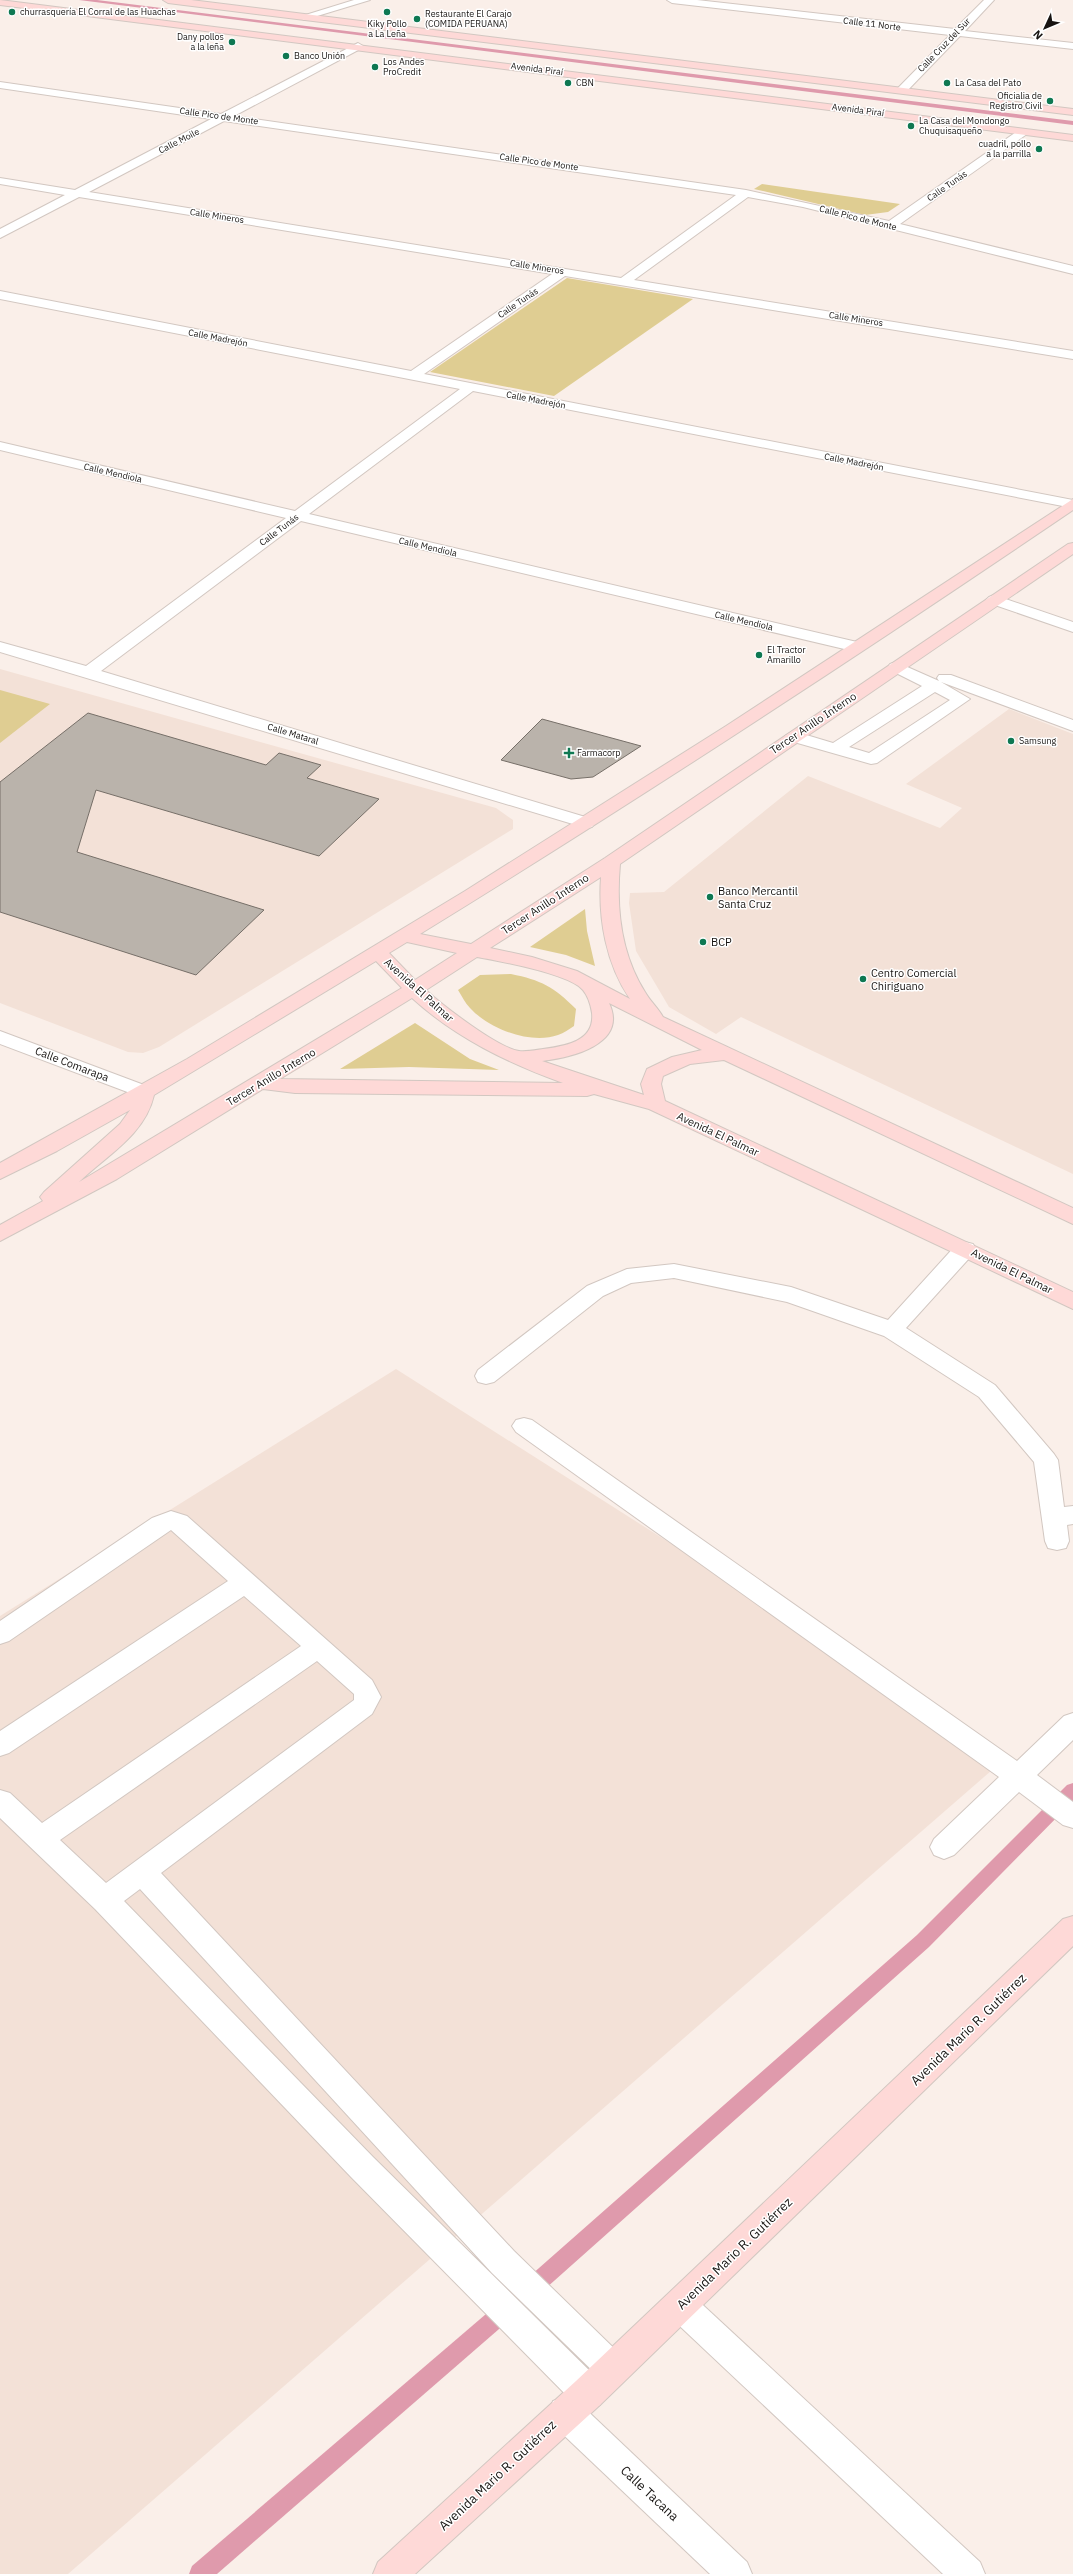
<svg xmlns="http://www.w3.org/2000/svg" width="1073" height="2574" viewBox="0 0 1073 2574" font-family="'IBM Plex Sans',sans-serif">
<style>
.built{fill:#f3e1d7}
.green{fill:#dfcd92}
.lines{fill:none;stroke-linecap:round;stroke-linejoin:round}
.stream{fill:#df9aac;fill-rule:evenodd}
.building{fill:#bab3ab;stroke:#766f68}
.lane-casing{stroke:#d2c7c1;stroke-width:2}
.street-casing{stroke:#d2c7c1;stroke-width:2}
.secondary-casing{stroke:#d2c7c1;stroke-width:2}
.lane{fill:#fff;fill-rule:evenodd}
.street{fill:#fff;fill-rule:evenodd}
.secondary{fill:#fed9d7;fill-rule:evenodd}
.poi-dot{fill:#0e7852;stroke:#fff;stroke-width:1.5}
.labels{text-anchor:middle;stroke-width:3;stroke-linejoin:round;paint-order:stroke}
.far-poi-label{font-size:9px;fill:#171412;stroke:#fff;text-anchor:start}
.far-street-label{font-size:9px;fill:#171412;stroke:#fff}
.street-label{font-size:11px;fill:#171412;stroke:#fff}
.poi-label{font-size:11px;fill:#171412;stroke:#fff;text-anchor:start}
.near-street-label{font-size:13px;fill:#171412;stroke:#fff}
</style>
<rect width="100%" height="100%" fill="#faefe9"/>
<!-- built -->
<g class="built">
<polygon points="0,669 496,808 513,820 513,829 159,1047 143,1053 128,1052 0,1003"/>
<polygon points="1009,709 1073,734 1073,1174 741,1017 716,1034 669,1007 636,951 629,903 630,893 664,892 808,776 940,828 962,808 906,784"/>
<polygon points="396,1369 1007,1757 68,2574 0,2574 0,1616"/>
</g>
<!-- green -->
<g class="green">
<polygon points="762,184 900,204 888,212 865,215 754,189"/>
<polygon points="567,278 693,299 554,396 430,372"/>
<polygon points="0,690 50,704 0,743"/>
<polygon points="585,909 587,931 595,966 566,955 530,947"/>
<path d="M511,974c30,6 43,13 65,35l-2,17c-5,3 -10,7 -16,9 -27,10 -69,-6 -88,-27 -5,-5 -8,-12 -12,-18l22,-15z"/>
<polygon points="415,1023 470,1059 499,1070 409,1067 340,1069"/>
</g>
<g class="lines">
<!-- stream -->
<g class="stream">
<polygon points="79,0 97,0 1073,121 1073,125"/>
<polygon points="1073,1783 1073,1801 929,1947 536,2297 529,2300 522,2297 519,2290 522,2283 917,1935 1067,1785"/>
<polygon points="507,2299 514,2302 517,2309 514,2316 217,2574 189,2574 192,2566 500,2302"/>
</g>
</g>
<!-- building -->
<g class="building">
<polygon points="88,713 266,765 279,753 321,765 307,778 379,799 319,856 96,790 77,852 264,910 196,975 0,912 0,782"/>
<polygon points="542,719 641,746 593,777 571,779 501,760"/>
</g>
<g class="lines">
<!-- lane casing -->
<g class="lane-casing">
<g id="lane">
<polygon points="994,595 1073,622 1073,632 989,603 986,600 989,597"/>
<path d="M896,662l43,19 -2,-3 2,-3h12l122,45v11l-132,-49 29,17 -93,64 -6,1 -84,-24 -2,-4 8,-5 40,12 89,-57 -32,-16 -2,-3 2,-3zM935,692l15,8 -81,53 -20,-6z"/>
<polygon points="965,1242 973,1244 976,1249 973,1254 906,1328 995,1385 1054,1454 1058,1460 1064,1507 1073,1506 1073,1524 1067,1525 1069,1541 1066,1548 1057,1550 1048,1548 1045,1541 1034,1462 979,1397 884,1336 787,1302 674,1278 631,1283 603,1296 494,1382 486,1384 478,1382 475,1376 478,1370 587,1286 627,1269 674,1264 791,1287 888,1320 957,1244"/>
<polygon points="524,1418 532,1420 1017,1761 1064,1716 1073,1713 1073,1740 1037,1775 1073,1802 1073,1828 1063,1825 1019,1792 954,1855 944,1859 934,1855 930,1847 934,1839 999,1777 516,1432 512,1426 516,1420"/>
<path d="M171,1511l16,5 185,164 9,17 -9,17 -211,159 353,378 110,107 5,11 -5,11 -11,5 -11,-5 -110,-107 -352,-384 -16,12 249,256 227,224 4,12 -4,12 -12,4 -12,-4 -225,-228 -256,-268 -95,-91v-28l10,3 32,30 259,-177 -57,-50 -235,157 -9,3v-25l228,-150 -57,-51 -162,111 -9,3v-23l152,-103zM317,1661l37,33v6l-248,183 -46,-43z"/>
<polygon points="680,2289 691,2294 980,2562 985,2574 943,2574 669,2316 664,2305 669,2294"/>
</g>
</g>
<!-- street casing -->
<g class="street-casing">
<g id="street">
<polygon points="354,0 370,0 304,20 299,17"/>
<polygon points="667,0 697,0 955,29 984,0 994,0 965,31 1073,43 1073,49 960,36 905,93 897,93 897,89 950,35 672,3"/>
<path d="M358,43l5,3 -1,2 -128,68 512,74 143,31 130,-91h8v4l-127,90 173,42v8l-270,-67 -55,-10 -114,83 439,71v8l-508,-83 -141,98 649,126v8l-600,-117 -164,123 548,128 8,5 -8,5 -556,-131 -200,150 491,148 3,4 -3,4 -6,1 -586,-176v-10l86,24 200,-148 -286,-68v-8l295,69 165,-122 -460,-90v-8l411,80 141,-97 -473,-77 -79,41v-9l65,-34 -65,-11v-6l75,12 136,-71 -211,-31v-6l221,32zM224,121l512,74 -115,83 -532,-86z"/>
<polygon points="0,1031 152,1088 155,1092 152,1096 145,1098 138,1096 0,1044"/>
<polygon points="565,2397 577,2401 747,2562 752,2574 710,2574 553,2425 549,2413 553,2401"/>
</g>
</g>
<!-- secondary casing -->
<g class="secondary-casing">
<g id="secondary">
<polygon points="0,0 1073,135 1073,141 0,5"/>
<polygon points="163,0 191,0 1073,109 1073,115 168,3"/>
<path d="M1073,499v11c-215,146 -432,288 -653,424l51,10 134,-86 463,-314 5,-1v11l-453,310c-4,44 1,90 25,128 5,9 13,16 18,25l410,191v16l-349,-164 -34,4 -27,12 -2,8 4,17 408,191v17l-424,-200 -55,-15 -7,2 -292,-3 -32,-4 -146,90 -117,62v-16l43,-24 -3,-4 4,-5 76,-68 10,-14 -73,41 -57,28v-16l187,-104 278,-168 261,-165zM601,877c-3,42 5,87 29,122l-53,-28 -45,-14 -42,-9zM407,942l50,11 -42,27 -26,-27zM477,957c22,4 93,17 106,33 5,6 8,16 9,23 3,28 -26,33 -49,36 -7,1 -17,3 -24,2 -21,-3 -77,-46 -93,-61zM376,961l26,27 -323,194c27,-26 66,-47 75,-87zM412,998c44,40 96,65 151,85l-283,-4zM609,1003l93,47 -30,7 -25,12 -6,15 3,11 -102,-34c27,-3 87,-16 67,-58z"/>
<polygon points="1073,1916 1073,1946 600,2405 415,2574 373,2574 378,2562 576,2381 1063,1919"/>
</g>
</g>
<!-- lane -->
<use href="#lane" class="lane"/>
<!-- street -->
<use href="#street" class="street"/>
<!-- secondary -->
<use href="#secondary" class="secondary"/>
</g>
<!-- markers -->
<g class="poi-dot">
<circle cx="12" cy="12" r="4"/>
<circle cx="387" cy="12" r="4"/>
<circle cx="417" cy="19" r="4"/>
<circle cx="232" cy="42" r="4"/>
<circle cx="286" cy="56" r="4"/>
<circle cx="375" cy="67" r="4"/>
<circle cx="568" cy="83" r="4"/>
<circle cx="947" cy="83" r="4"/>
<circle cx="1050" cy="101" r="4"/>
<circle cx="911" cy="126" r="4"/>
<circle cx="1039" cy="149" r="4"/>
<circle cx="759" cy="655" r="4"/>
<circle cx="1011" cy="741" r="4"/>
<path d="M567 747h4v4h4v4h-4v4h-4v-4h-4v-4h4z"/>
<circle cx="710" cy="897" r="4"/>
<circle cx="703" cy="942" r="4"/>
<circle cx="863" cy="979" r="4"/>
</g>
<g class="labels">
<!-- far-poi labels -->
<g class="far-poi-label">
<text x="20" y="15">churrasquería El Corral de las Huachas</text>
<text x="425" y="17">Restaurante El Carajo<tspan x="425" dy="10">(COMIDA PERUANA)</tspan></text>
<text x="387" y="27" text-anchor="middle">Kiky Pollo<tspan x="387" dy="10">a La Leña</tspan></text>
<text x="224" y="40" text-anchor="end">Dany pollos<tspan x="224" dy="10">a la leña</tspan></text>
<text x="294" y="59">Banco Unión</text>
<text x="383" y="65">Los Andes<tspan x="383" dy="10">ProCredit</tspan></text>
<text x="576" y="86">CBN</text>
<text x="955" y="86">La Casa del Pato</text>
<text x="1042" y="99" text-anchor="end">Oficialia de<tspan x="1042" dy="10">Registro Civil</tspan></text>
<text x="919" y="124">La Casa del Mondongo<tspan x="919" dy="10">Chuquisaqueño</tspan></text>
<text x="1031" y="147" text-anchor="end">cuadril, pollo<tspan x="1031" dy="10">a la parrilla</tspan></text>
<text x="767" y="653">El Tractor<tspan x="767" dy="10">Amarillo</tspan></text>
<text x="1019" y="744">Samsung</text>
<text x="577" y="756">Farmacorp</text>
</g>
<!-- far-street labels -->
<g class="far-street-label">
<text transform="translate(872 24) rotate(7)" y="3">Calle 11 Norte</text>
<text transform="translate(944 45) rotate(-46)" y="3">Calle Cruz del Sur</text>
<text transform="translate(537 69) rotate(7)" y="3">Avenida Piraí</text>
<text transform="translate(858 110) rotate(7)" y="3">Avenida Piraí</text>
<text transform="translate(219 116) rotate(8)" y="3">Calle Pico de Monte</text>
<text transform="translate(179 141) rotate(-27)" y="3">Calle Moile</text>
<text transform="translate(539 162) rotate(8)" y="3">Calle Pico de Monte</text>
<text transform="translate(947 186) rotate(-35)" y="3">Calle Tunás</text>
<text transform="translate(217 216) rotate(9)" y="3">Calle Mineros</text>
<text transform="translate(858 218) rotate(14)" y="3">Calle Pico de Monte</text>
<text transform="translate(537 267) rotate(9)" y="3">Calle Mineros</text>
<text transform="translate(518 303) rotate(-34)" y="3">Calle Tunás</text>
<text transform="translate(856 319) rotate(9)" y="3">Calle Mineros</text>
<text transform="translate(218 338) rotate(11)" y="3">Calle Madrejón</text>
<text transform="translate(536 400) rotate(11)" y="3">Calle Madrejón</text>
<text transform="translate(854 462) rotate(11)" y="3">Calle Madrejón</text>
<text transform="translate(113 473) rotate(13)" y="3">Calle Mendiola</text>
<text transform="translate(279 530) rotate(-37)" y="3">Calle Tunás</text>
<text transform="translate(428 547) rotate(13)" y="3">Calle Mendiola</text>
<text transform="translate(744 621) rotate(13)" y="3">Calle Mendiola</text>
<text transform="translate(293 734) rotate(17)" y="3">Calle Mataral</text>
</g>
<!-- street labels -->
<g class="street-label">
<text transform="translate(813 723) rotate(-34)" y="4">Tercer Anillo Interno</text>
<text transform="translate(545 904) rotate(-33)" y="4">Tercer Anillo Interno</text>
<text transform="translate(419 990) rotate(42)" y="4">Avenida El Palmar</text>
<text transform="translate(72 1064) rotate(21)" y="4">Calle Comarapa</text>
<text transform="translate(271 1077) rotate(-31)" y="4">Tercer Anillo Interno</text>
<text transform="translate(718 1134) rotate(25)" y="4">Avenida El Palmar</text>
<text transform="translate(1012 1271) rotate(26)" y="4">Avenida El Palmar</text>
</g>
<!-- poi labels -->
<g class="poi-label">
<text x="718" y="895">Banco Mercantil<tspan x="718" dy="13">Santa Cruz</tspan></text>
<text x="711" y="946">BCP</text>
<text x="871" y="977">Centro Comercial<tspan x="871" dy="13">Chiriguano</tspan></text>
</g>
<!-- near-street labels -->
<g class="near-street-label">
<text transform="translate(968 2029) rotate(-44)" y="5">Avenida Mario R. Gutiérrez</text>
<text transform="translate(734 2253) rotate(-44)" y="5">Avenida Mario R. Gutiérrez</text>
<text transform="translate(497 2475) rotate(-43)" y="5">Avenida Mario R. Gutiérrez</text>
<text transform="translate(650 2493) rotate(43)" y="5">Calle Tacana</text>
</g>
</g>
<!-- north arrow -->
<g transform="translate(1045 28) rotate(226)" stroke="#ffffff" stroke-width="3" paint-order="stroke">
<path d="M0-3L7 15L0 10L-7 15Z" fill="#171412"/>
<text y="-6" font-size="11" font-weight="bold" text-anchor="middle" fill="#171412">N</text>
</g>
</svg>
